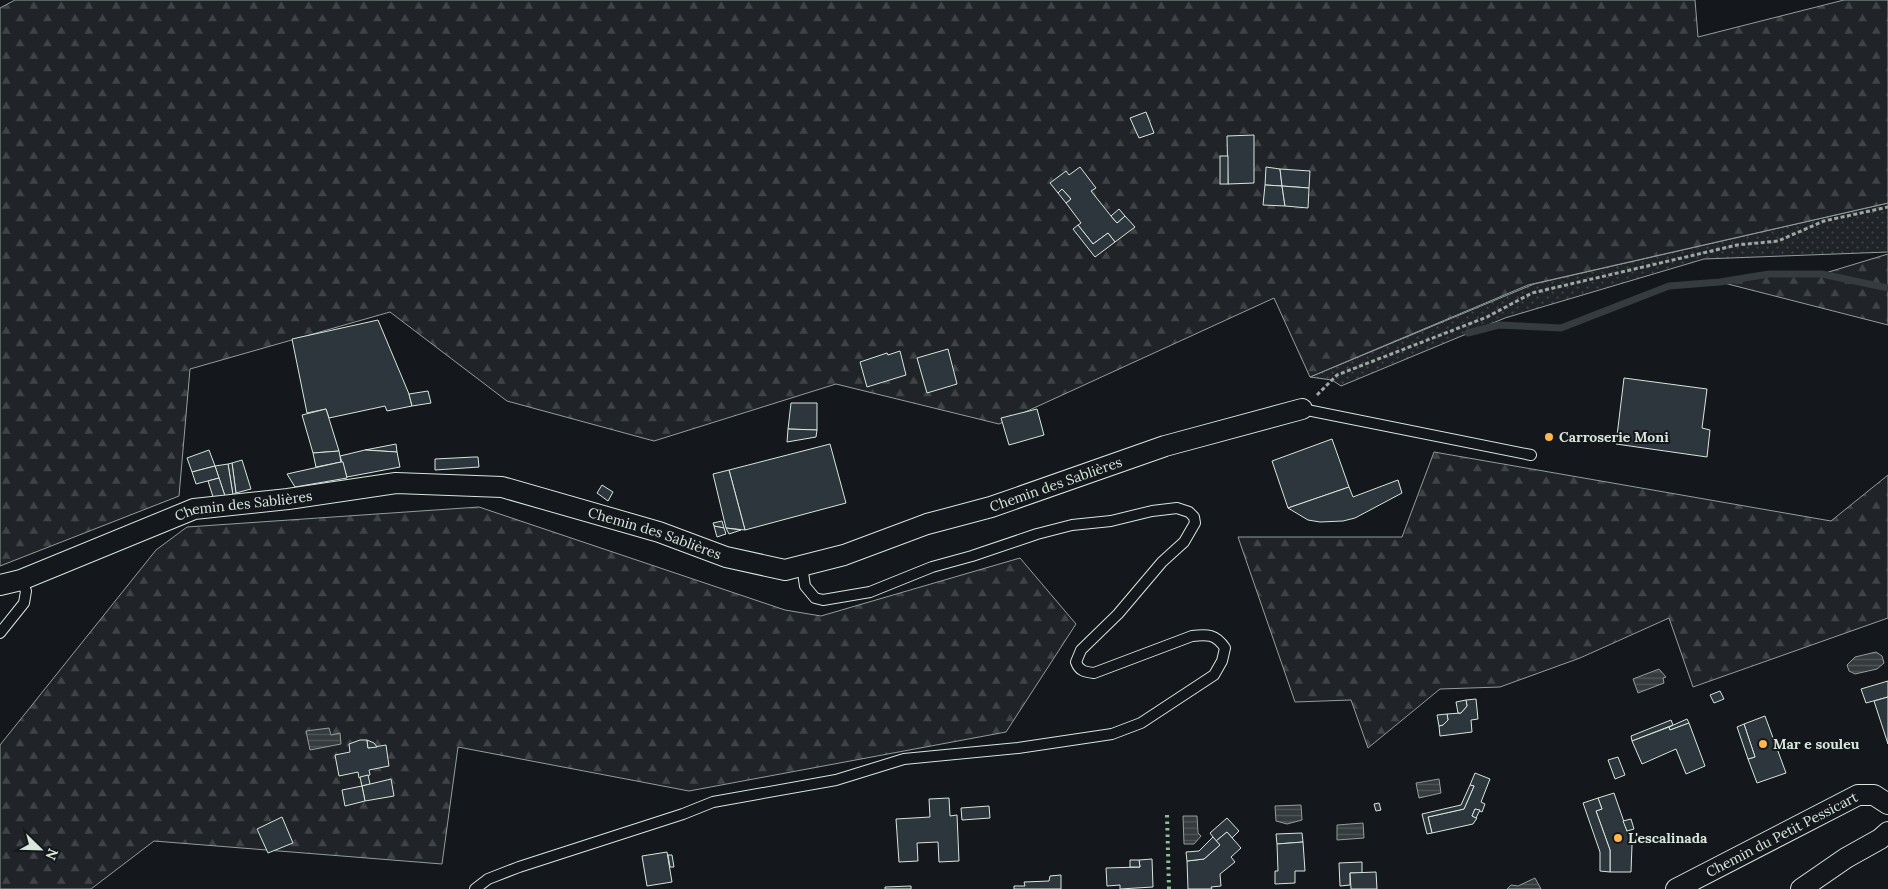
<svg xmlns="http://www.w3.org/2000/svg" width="1888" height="889" viewBox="0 0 1888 889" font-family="Lora,serif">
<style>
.green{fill:url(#green-dots);stroke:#939e99}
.forest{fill:url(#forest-firs);stroke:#939e99}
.water{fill:url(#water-rules);stroke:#939e99}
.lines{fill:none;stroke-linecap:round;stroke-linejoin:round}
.stream{stroke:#363b3e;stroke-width:7}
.building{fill:#2c363c;stroke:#d8e6dc}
.service-casing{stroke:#d8e6dc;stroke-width:12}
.minor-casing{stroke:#d8e6dc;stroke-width:22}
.path{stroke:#9da8a2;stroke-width:3;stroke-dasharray:4 2.5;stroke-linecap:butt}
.service{stroke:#14181c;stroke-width:10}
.minor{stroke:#14181c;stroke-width:20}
.hedge{stroke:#8ac095;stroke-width:4;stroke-dasharray:2.5 4;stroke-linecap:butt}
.poi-dot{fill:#ffb74d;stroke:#14181c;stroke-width:2}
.labels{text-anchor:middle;stroke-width:4;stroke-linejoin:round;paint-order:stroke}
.poi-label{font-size:14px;font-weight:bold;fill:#d8e6dc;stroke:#14181c;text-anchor:start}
.street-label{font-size:14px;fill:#d8e6dc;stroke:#14181c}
</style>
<defs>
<pattern id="green-dots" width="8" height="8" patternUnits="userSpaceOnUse" patternTransform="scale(1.25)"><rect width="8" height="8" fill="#202428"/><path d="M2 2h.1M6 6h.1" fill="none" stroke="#404447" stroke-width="1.8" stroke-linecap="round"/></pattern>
<pattern id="forest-firs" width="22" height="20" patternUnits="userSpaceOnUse" patternTransform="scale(1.25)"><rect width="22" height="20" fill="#202428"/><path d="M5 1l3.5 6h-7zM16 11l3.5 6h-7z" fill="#404447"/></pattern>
<pattern id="water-rules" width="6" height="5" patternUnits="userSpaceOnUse" patternTransform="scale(1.25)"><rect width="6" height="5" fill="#363b3e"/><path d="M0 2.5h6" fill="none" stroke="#525759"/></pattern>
</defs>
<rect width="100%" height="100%" fill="#14181c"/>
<!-- green -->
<polygon class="green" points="1888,203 1888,252 1704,259 1505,318 1341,386 1332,380 1310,377 1534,284"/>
<!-- forest -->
<g class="forest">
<polygon points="15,0 1695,0 1698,37 1844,0 1888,0 1888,203 1528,285 1310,377 1274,298 999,424 836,384 654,441 507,401 390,312 190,369 179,496 0,566 0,8"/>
<polygon points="1888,254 1888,325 1720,282 1769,274 1822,274"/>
<polygon points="1434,452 1831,521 1888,475 1888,618 1693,687 1669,618 1580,658 1500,687 1440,689 1368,748 1351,700 1295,702 1238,537 1402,537"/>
<polygon points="479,507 785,610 821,616 1020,558 1076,624 1006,732 689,791 458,747 442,864 154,841 91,889 0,889 0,745 156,550 187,527"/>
</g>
<!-- water -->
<g class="water">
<polygon points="1876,652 1882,656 1884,663 1877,669 1855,674 1849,671 1847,665 1855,657"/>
<polygon points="1659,669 1666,677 1663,678 1664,683 1638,693 1633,679"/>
<polygon points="329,728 331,735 340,733 341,744 310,750 306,731"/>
<polygon points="1439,779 1441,793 1419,798 1416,783"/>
<polygon points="1301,805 1302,820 1287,824 1276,821 1275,806"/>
<polygon points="1183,816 1197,816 1198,833 1201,836 1194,844 1184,844"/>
<polygon points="1363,823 1364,838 1337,840 1337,825"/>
<polygon points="1535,878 1541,889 1507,889 1511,885 1518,886"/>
</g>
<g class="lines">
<!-- stream -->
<polyline class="stream" points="1468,333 1499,325 1561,328 1669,286 1720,282 1769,274 1822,274 1888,288"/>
</g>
<!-- building -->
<g class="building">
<polygon points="1146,112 1154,133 1139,138 1130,118"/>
<polygon points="1254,135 1254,183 1228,184 1227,136"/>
<rect x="1220" y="156" width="8" height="28"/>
<polygon points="1080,167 1096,188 1091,191 1111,216 1117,223 1125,216 1135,227 1115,242 1108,233 1093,244 1078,225 1081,223 1066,203 1071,199 1062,189 1058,193 1050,183 1066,171 1069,175"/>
<polygon points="1266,167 1280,169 1282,186 1265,185"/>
<polygon points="1280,169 1310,171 1309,188 1282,186"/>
<polygon points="1265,185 1282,186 1285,206 1263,205"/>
<polygon points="1282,186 1309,188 1308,208 1285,206"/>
<polygon points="1062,189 1071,199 1066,203 1058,193"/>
<polygon points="1119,209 1125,216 1117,223 1111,216"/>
<polygon points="1078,225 1093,244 1108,233 1115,242 1095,257 1073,229"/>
<polygon points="378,320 409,394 412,406 387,411 385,406 329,418 326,409 307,413 292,339"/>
<polygon points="948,349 957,384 927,393 917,358"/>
<polygon points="900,351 906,375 867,387 860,362 887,353 888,355"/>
<polygon points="1624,378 1707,389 1702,428 1710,430 1707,457 1616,444"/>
<polygon points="428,391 431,403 412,406 409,394"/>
<polygon points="791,403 817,403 817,430 788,429"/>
<polygon points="326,409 339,451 313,453 302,415"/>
<polygon points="1037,409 1044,435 1009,445 1001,418"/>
<polygon points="788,429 817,430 816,437 787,442"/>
<polygon points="1332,439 1349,487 1288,508 1272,461"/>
<polygon points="396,444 397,452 365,450"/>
<polygon points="830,444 846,503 745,530 729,470"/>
<polygon points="209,450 215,466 192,472 187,458"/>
<polygon points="365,450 397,452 400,467 347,477 340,456"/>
<polygon points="339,451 341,462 316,467 313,453"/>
<polygon points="474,457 478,457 479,467 435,470 435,459"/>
<polygon points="242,460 251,489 236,493 232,463"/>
<polygon points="341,462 343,462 347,478 295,487 287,474"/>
<polygon points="232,463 236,493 233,495 228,464"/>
<polygon points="228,464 233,495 225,496 215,466"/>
<polygon points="215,466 219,478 196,484 192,472"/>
<polygon points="729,470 745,530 726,528 713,474"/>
<polygon points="219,478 225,496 214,500 208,481"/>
<polygon points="1398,480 1402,493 1355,518 1343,521 1320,522 1308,520 1288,508 1349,487 1353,497"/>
<polygon points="602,485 613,492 608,501 597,493"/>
<polygon points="722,521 724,528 714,526 713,523"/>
<polygon points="714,526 724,528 726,534 717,537"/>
<polygon points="726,528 741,530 729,534"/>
<polygon points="1888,681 1888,697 1866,703 1861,689"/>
<polygon points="1720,691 1724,699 1714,703 1710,695"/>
<polygon points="1888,697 1888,744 1874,701"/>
<polygon points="1476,699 1478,719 1471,720 1472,732 1440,736 1439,726 1443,725 1448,720 1447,714 1461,713 1467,706 1466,700"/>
<polygon points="1466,700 1467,706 1461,713 1458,713 1456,702"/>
<polygon points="1447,714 1448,720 1443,725 1439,726 1437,715"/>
<polygon points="1765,716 1786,773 1757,783 1748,759 1755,757 1744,724"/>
<polygon points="1687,719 1689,723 1670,730 1669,727"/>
<polygon points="1671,720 1673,725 1632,741 1631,736"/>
<polygon points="1689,723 1705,766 1686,774 1676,749 1642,764 1632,741 1669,727 1670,730"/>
<polygon points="1744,724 1755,757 1748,759 1737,727"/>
<polygon points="360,740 367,740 368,748 386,745 389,766 369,770 370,775 359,778 358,772 339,776 335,755 350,752 349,744"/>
<polygon points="367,740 374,743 377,747 368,748"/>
<polygon points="1618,757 1625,775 1615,779 1608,760"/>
<polygon points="1475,773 1490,779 1481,802 1485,804 1482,812 1475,809 1472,816 1477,818 1473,824 1432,833 1428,817 1464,809 1474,786 1470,785"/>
<polygon points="368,775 370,784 362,786 360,777"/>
<polygon points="391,779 394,796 365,801 362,786"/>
<polygon points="1470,785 1474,786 1464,809 1428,817 1432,833 1427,834 1422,814 1461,805"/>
<polygon points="362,786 365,801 345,806 342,790"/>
<polygon points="1614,793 1632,845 1631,872 1610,872 1610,850 1596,811 1602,809 1598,798"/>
<polygon points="949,798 950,816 957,815 959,861 939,862 938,842 917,843 918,861 899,862 896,819 930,817 929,799"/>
<polygon points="1598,798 1602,809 1596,811 1610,850 1610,872 1600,871 1600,852 1583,803"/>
<polygon points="1379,803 1381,810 1376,811 1374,804"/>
<polygon points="989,806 990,818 962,820 961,808"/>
<polygon points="1475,809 1480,810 1476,818 1472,816"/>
<polygon points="282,817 293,843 268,853 257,829"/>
<polygon points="1227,818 1239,831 1232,838 1227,832 1216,841 1210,833"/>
<polygon points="1631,819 1634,829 1627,831 1623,821"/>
<polygon points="1227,832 1241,848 1231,857 1235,862 1220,874 1221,886 1211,887 1212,889 1188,889 1187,861 1204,859 1220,845 1216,841"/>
<polygon points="1302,833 1303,842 1277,844 1276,834"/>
<polygon points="1213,837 1220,845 1204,859 1187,861 1186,852 1199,851"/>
<polygon points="1303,842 1305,871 1295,871 1295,883 1275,884 1275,871 1278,871 1277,844"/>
<polygon points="667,852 672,882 647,886 642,856"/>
<polygon points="668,855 672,855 674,867 670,867"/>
<polygon points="1152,859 1153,887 1120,889 1120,885 1107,886 1106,868 1140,867 1139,860"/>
<polygon points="1130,860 1139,860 1140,867 1130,867"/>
<polygon points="1362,862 1362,873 1350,873 1350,885 1340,886 1339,863"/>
<polygon points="1376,872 1377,889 1351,889 1350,873"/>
<polygon points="1061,875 1061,889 1014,889 1014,886 1025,886 1024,882 1049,881 1050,876"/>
<polygon points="911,886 911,889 885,889 885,887"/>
</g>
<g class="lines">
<!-- service casing -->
<g class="service-casing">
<g id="service">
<polyline points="1302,409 1531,455"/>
<polyline points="0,633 24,603 26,591 21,580"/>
<path d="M475,889l13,-10 31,-12 164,-53 30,-12 123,-22 68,-21 114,-11 94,-14 29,-11 73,-48 8,-14 3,-13c-9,-14 -18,-14 -33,-12l-98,37c-9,-1 -15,-2 -18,-11l5,-12 37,-36 44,-52 22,-20 11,-19 -1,-6 -5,-5 -12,-4 -25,3 -41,10 -39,4 -35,9 -65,22 -40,11 -62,25 -47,8 -8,-2 -10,-12 -3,-20"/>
</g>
</g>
<!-- minor casing -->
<g class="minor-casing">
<g id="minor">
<path id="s1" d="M0,585l21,-5 173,-71 94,-10 108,-16 106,4 157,45 67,25 59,13 59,-15 83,-31 64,-17 174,-61 137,-37"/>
<path id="s2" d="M1676,889l182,-94h16l14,9"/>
<polyline points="1801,889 1846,858 1880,839 1888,832"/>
</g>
</g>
<!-- path -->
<polyline class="path" points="1317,395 1337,375 1487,317 1532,293 1737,245 1778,241 1824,221 1888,207"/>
<!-- service -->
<use href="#service" class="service"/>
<!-- minor -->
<use href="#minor" class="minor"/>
<!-- hedge -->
<polyline class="hedge" points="1167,815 1169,889"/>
</g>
<!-- markers -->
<g class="poi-dot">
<circle cx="1549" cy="437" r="5"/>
<circle cx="1763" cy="744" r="5"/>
<circle cx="1618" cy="838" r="5"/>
</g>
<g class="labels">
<!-- poi labels -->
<g class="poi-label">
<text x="1559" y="442">Carroserie Moni</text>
<text x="1773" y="749">Mar e souleu</text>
<text x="1628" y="843">L'escalinada</text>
</g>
<!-- street labels -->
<g class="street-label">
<text dy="5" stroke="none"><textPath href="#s1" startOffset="1098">Chemin des Sablières</textPath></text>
<text dy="5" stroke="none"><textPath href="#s1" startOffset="258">Chemin des Sablières</textPath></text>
<text dy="5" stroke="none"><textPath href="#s1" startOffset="678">Chemin des Sablières</textPath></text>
<text dy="5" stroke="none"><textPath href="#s2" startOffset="119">Chemin du Petit Pessicart</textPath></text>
</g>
</g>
<!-- north arrow -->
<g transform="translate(40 849) rotate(113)" stroke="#14181c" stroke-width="4" paint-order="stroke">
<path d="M0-4L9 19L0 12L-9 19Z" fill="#d8e6dc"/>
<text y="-8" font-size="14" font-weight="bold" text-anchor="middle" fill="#d8e6dc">N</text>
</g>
</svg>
